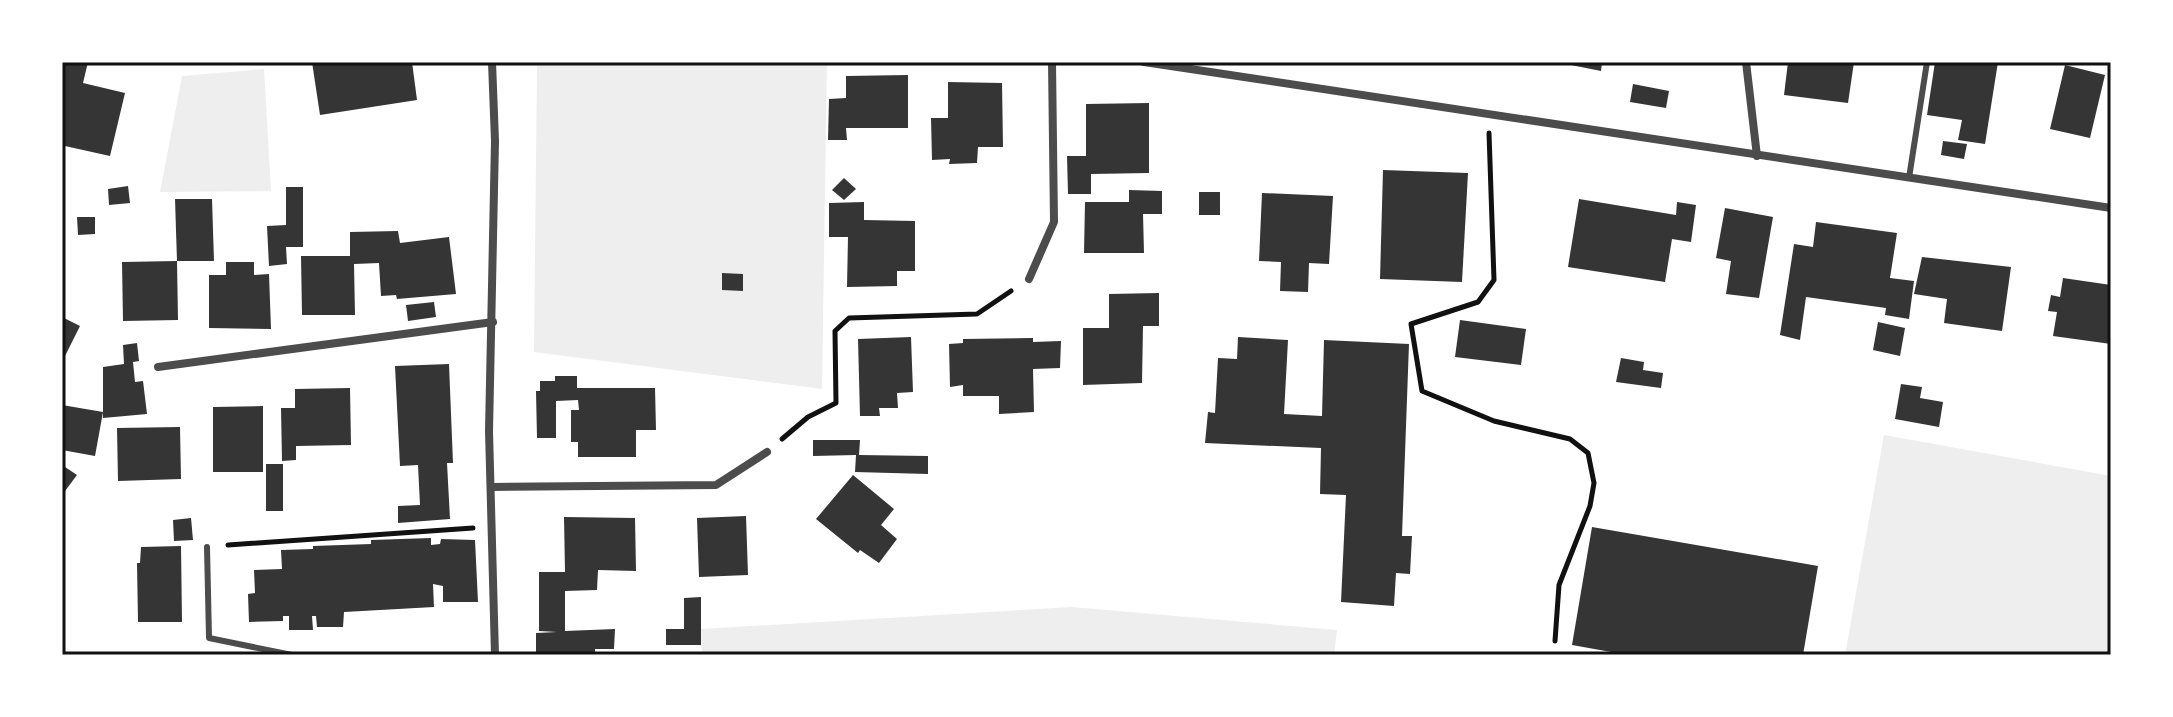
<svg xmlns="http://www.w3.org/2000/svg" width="2173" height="717" viewBox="0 0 2173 717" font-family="'Fira Sans Condensed',sans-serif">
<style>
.green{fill:#eee}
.building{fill:#353535}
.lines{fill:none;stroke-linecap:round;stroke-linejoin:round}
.path{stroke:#111;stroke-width:5}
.service{stroke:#4c4c4c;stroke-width:6}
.minor{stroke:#4c4c4c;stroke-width:8}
.neatline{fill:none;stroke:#111;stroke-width:3}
</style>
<rect width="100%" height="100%" fill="#fff"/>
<!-- green -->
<g class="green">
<polygon points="537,62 827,62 822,389 534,352"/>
<polygon points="264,69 271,191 160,192 182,76"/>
<polygon points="1884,435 2111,476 2111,655 1845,655"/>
<polygon points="1072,607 1337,630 1334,655 702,655 701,629"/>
</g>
<!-- building -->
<g class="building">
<polygon points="62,62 88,62 83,83 125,93 110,156 65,146 62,155"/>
<polygon points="312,62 412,62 417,100 320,115"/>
<polygon points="1556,62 1602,62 1601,71"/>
<polygon points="1788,62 1854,62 1848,103 1784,95"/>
<polygon points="1935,62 1998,62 1985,144 1958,140 1962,120 1927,115"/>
<polygon points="2065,65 2105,75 2090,138 2050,129"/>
<polygon points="908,75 908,128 846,128 847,140 828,140 829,99 846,98 846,76"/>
<polygon points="948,82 1002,83 1003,147 978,147 977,163 949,164 950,159 932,160 931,118 948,118"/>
<polygon points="1633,84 1669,91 1666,108 1630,102"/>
<polygon points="1149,103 1149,173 1091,174 1091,194 1068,194 1067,156 1086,156 1086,104"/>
<polygon points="1943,141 1967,144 1964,159 1941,155"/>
<polygon points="1383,170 1468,173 1462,282 1380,279"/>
<polygon points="844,178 856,189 844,200 832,190"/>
<polygon points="128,186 130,203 109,205 108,189"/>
<polygon points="286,187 303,187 303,247 286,247 287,264 269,266 267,226 286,225"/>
<polygon points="1129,190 1162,191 1162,214 1143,214 1144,253 1084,253 1085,202 1129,202"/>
<rect x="1199" y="192" width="21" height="23"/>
<polygon points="1262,193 1333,196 1329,264 1309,263 1308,292 1280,291 1281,262 1259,261"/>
<polygon points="175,199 212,199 214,261 177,261"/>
<polygon points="1579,199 1676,215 1677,202 1696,205 1691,242 1672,239 1665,282 1568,267"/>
<polygon points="864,202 864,220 915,221 915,271 897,271 897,286 847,287 848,237 829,237 829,203"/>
<polygon points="1725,208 1773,217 1759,298 1726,294 1731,261 1716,258"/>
<polygon points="77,217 95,217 95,234 78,235"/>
<polygon points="1816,222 1897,233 1890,278 1914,281 1909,319 1885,315 1886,308 1806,297 1800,340 1780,335 1794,244 1813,247"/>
<polygon points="398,231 400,243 449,237 456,294 397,299 396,295 381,296 379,263 354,264 355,315 302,315 301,256 350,256 350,232"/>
<polygon points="1922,257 2011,267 2002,331 1944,323 1947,299 1914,294"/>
<polygon points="177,261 178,320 123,321 122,262"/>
<polygon points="226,262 254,262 254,275 269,274 271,329 209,328 209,275 226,275"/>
<polygon points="722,273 743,274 743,291 722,290"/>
<polygon points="2063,278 2111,285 2111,344 2053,336 2057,312 2048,311 2051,295 2060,297"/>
<polygon points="1159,293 1159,326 1143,326 1142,383 1083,385 1083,328 1109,328 1109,294"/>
<polygon points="434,302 436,317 408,321 406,305"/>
<polygon points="62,317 80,326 62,362"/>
<polygon points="1460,320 1526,329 1521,365 1455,357"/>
<polygon points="1878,322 1905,328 1900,356 1873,350"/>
<polygon points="911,337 913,392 897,393 898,408 879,408 880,416 860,416 858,339"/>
<polygon points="1238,337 1288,340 1284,414 1322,416 1324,340 1409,344 1402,536 1412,536 1410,574 1396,573 1394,606 1341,602 1346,495 1320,494 1321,448 1205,443 1208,412 1215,413 1218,358 1237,359"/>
<polygon points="1033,338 1033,342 1061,341 1060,368 1033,369 1034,412 999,414 999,396 963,396 963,385 950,387 949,344 963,343 963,339"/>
<polygon points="137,343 139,361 133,362 135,382 143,381 147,414 103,418 103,412 95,456 62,450 62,405 103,412 103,367 124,364 123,345"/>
<polygon points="1621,358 1644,362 1643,370 1663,373 1661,388 1616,382"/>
<polygon points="449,364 453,463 447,463 450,519 398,523 398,506 420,505 418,465 400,466 395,366"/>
<polygon points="555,376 577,376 577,388 655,388 656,430 636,430 636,457 578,457 578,442 571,442 571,410 579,410 578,400 556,401 556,438 537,438 536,391 540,391 540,381 555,381"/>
<polygon points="1901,384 1922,387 1920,398 1943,402 1939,427 1895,419"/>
<polygon points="350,388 351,445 296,446 296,460 282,461 281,408 295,408 295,389"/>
<polygon points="263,406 263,472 213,472 213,407"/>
<polygon points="180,427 181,479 118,481 117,428"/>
<polygon points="813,440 860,440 859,455 928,456 928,474 855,472 856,455 813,456"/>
<rect x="266" y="464" width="17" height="47"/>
<polygon points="62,465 77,475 62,495"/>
<polygon points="853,475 894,509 881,525 897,539 879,563 860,550 858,553 816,519"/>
<polygon points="746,516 748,575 699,577 697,518"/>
<polygon points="564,517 635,518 636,571 598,570 597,590 565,591 565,631 615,629 614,649 595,649 595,655 536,655 536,633 557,632 539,631 539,572 565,572"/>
<polygon points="191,518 193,540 174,541 173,520"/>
<polygon points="1592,527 1818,566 1803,655 1628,655 1572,645"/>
<polygon points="431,538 431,545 440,544 441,539 475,540 478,602 443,602 443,586 433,584 434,607 344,612 343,627 317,627 316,616 312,616 313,630 289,630 289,616 283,616 283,621 249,622 248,594 255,593 254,570 282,569 281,550 313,549 313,546 371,544 371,540"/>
<polygon points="181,546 182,622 138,622 137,563 140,563 141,547"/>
<polygon points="701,597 701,645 666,645 666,629 684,629 684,598"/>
</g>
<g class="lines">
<!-- path -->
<g class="path">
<polyline points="1489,133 1494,280 1478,302 1411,324 1422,391 1494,421 1570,439 1588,453 1594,483 1590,506 1559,585 1555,641"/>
<polyline points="782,439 808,417 836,403 835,331 849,318 977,314 1011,291"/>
<polyline points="228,545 473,528"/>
</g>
<!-- service -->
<g class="service">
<polyline points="1909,178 1927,62"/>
<polyline points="207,547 209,638 292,655"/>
</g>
<!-- minor -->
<g class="minor">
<polyline points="492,62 495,141 489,431 495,655"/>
<polyline points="1144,62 2111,208"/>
<polyline points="1746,62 1757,156"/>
<polyline points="1029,279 1054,222 1052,62"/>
<polyline points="158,367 493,322"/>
<polyline points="492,487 716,485 767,452"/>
</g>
</g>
<!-- border -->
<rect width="2173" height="717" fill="none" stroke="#ffffff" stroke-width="128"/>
<rect x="64" y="64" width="2045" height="589" class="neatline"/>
</svg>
